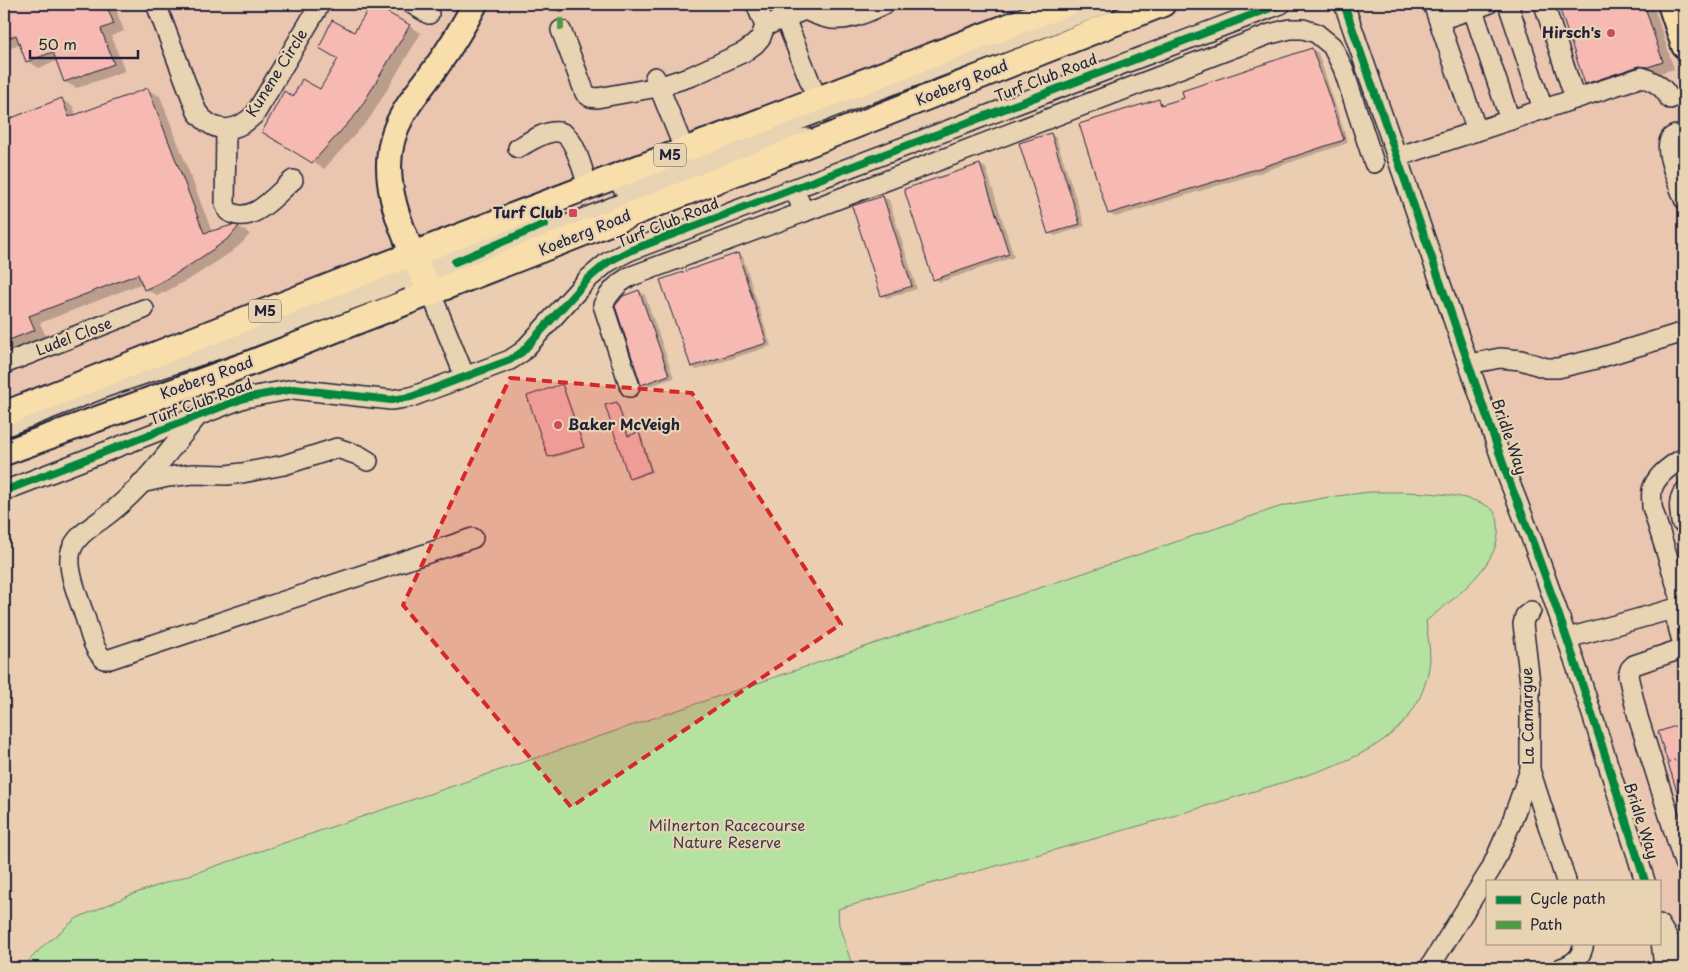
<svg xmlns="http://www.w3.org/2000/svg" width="1688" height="972" viewBox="0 0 1688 972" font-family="'Playpen Sans',sans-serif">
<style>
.built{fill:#eac5b0}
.green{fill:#b5e2a1;stroke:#6c826e}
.shadow{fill:#0003}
.building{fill:#f6bab3;stroke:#22223b}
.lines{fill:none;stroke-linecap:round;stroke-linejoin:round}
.minor-casing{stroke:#22223b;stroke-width:22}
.major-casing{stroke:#22223b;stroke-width:28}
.path{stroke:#22223b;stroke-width:2.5;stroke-dasharray:1 4;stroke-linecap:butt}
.minor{stroke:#e8d3b2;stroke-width:19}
.major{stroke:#f8deab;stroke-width:24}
.quiet{stroke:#4d9b45;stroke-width:6;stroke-dasharray:12 6;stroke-linecap:butt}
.cycleway-casing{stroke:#e8d3b2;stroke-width:11}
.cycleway{stroke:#00873e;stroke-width:8}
.marked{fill:#d62828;fill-opacity:0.2;stroke:#d62828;stroke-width:4;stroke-dasharray:10 6;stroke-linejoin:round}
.poi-dot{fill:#d1495b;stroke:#e8d3b2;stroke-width:2}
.labels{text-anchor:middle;stroke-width:4.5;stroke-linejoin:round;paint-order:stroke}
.shield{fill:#e8d3b2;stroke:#5d575f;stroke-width:1}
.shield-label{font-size:14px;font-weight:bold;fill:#22223b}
.poi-label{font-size:15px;font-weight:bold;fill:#22223b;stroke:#e8d3b2;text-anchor:end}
.street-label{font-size:15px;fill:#22223b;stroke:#e8d3b2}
.park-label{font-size:15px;fill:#383f4a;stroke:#e8d3b2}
</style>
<rect width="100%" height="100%" fill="#ebceb2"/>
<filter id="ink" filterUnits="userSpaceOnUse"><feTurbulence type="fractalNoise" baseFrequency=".02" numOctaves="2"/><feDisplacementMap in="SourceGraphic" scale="10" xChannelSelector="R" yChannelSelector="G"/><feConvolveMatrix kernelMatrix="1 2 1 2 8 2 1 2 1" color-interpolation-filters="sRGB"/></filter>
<g filter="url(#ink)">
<!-- built -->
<g class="built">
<polygon points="4,4 1027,4 4,399"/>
<polygon points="1344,4 1670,4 1684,46 1684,964 1659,924 1659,881 1645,881"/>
</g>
<!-- green -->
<path class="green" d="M1370,492c30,0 100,-2 123,18 3,3 5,9 5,14 5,40 -45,75 -72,97 1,12 4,25 4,38 -2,25 -13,50 -30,67 -39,39 -107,52 -158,69 -134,42 -269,77 -404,114l1,16 14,43h-831l21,-22 34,-28 56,-24 1149,-388 47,-9z"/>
<!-- shadow -->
<g class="shadow">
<polygon points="4,4 114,4 124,31 111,36 125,71 77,88 65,82 57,61 39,68 27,61 21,44 4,51"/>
<polygon points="1559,4 1653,4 1674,69 1660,73 1651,72 1597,90 1586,83"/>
<polygon points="372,5 421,33 370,118 324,169 313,162 294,98 321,91"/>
<polygon points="1312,49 1318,53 1348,143 1259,173 1115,217 1110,214 1081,125 1159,100 1165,105 1186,98"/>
<polygon points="148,90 160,96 212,232 233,227 239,227 250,234 241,244 230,253 193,277 165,292 157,295 145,289 143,283 40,323 46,337 4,353 4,122 62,100 73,106 76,115"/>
<polygon points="1051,134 1056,138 1085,226 1055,236 1050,233"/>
<polygon points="980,165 986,168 1014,257 940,282 935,279"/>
<polygon points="883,197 889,200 917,289 887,298 882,295"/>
<polygon points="737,254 743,257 771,346 697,370 692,367 707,263"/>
<polygon points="639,291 645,295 674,378 647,387 642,384"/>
<polygon points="562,386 564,387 585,448 552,458 550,457"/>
<polygon points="617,403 619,404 629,437 638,434 641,435 653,472 633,479 630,478"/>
<polygon points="1684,724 1684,810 1659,732"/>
</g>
<!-- building -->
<g class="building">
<polygon points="4,4 106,4 114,24 101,29 114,64 64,82 53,52 26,62 16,35 4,40"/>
<polygon points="372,4 410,25 358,112 312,163 262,132 284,91 293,97 302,79 320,89 338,59 319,48 332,20 354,32"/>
<polygon points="1558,4 1644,4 1663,62 1648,67 1639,66 1585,84"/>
<polygon points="1312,48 1344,140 1253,170 1108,214 1079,124 1159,99 1161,105 1184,98 1182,91"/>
<polygon points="148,88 204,233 233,225 239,226 230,237 218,246 181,271 153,286 144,290 138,274 29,316 35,330 4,342 4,121 62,98 69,117"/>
<polygon points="1051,133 1080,224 1048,234 1019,143"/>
<polygon points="980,164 1009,254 933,280 904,189"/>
<polygon points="883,196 912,286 881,296 852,206"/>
<polygon points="738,253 767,343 691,367 660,280"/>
<polygon points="639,290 669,375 641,385 615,306 623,296"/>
<polygon points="562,384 584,447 548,457 527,396"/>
<polygon points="617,402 628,436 639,432 651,471 629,479 605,405"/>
<polygon points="1684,723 1684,806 1682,807 1658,732"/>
</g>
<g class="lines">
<!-- minor casing -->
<g class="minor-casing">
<g id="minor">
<path d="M156,4l41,108c17,22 38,22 58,2l65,-110"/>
<polyline points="412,4 429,14"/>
<polyline points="756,4 765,26"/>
<path d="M1344,4l164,474c53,132 94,268 137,403"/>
<polyline points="1433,4 1477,131"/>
<polyline points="1471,4 1510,120"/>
<polyline points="1508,4 1543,109"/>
<polyline points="1544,4 1575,99"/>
<polyline points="785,18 822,112"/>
<polyline points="1439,20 1488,4"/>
<path d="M561,30l24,63 5,4 7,1 61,-11 34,-11 52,-24 11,-8 6,-7 4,-11 40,-16c7,3 15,7 22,8 20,5 41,-6 58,-14"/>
<polyline points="655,77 684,149"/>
<path d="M226,129l-1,75 3,7c24,16 48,-17 65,-31"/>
<path d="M1684,136c-33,-9 -4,51 0,63"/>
<path d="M518,148c11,-6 28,-18 41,-16 16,2 24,41 29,54"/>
<path d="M1397,157l245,-80c13,5 21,9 28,22"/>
<polyline points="622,187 1105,4"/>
<polyline points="794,189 804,212 1270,34 1290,29 1303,29 1316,33 1332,46 1343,68 1374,163"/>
<polyline points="414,287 458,268 777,142 808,138"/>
<polyline points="431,293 465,377"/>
<polyline points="4,364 144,309"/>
<polyline points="1469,364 1500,358 1521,360 1546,368 1558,368 1596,359 1684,332"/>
<path d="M630,387l-27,-82c6,-12 15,-22 26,-28l175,-65"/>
<path d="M197,417c-28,34 -56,73 -91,99 -13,10 -30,19 -35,35 -5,17 7,46 13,63 5,14 8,35 20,45h6l363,-121"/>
<polyline points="4,427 109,386 236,343 386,286 533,220"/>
<polyline points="141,483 168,477 193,474 227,475 242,473 284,465 337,448 358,455 368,461"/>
<polyline points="4,491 244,398 294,389 391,400 411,397 510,360 522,352 588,279 608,262 629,251 1281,4"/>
<path d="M1684,492c-7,8 -4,20 -3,30l3,-1"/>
<path d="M1683,606l-31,-99c0,-5 -1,-12 0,-17 4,-15 19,-25 32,-32"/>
<polyline points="1673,609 1684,648"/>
<polyline points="1568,638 1684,606"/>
<polyline points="1684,648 1634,665 1630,669 1628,676 1638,717 1684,863"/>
<polyline points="1530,770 1566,881"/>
<polyline points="1659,924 1684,964"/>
<polyline points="1660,932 1664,968"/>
<polyline points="1429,968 1491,869 1512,821 1530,770 1530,683 1523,624 1525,616 1531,611"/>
<path d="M1561,968c13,-4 21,-11 23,-25"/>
</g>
</g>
<!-- major casing -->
<g class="major-casing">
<g id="major">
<polyline points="1670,4 1684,46"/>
<path d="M431,293c-25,-54 -62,-119 -29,-177 9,-17 22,-32 33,-47 15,-21 28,-42 40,-65"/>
<polyline points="4,414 337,283 1066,4"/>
<polyline points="4,453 253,362 569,239 1163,4"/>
</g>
</g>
<!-- path -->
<polyline class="path" points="1669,762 1684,757"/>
<!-- minor -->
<use href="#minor" class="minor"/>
<!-- major -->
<use href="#major" class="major"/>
<!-- quiet -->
<polyline class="quiet" points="561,30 561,5 563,4"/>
<!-- cycleway casing -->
<g class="cycleway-casing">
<g id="cycleway">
<path d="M1344,4l164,474c53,132 94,268 137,403"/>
<polyline points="455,262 545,224"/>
<polyline points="4,491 244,398 294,389 391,400 411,397 510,360 522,352 588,279 608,262 629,251 1281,4"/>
</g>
</g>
<!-- cycleway -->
<use href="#cycleway" class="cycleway"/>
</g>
</g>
<!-- marked area -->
<path class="marked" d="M510,378l182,15 149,231 -270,183 -168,-202z"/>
<!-- markers -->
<g class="poi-dot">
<circle cx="1611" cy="33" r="5"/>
<rect x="568" y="208" width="10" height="10" rx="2.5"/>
<circle cx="558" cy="425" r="5"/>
</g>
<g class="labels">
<!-- shield labels -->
<g class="shield">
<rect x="654" y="143.5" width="32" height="23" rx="4"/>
<rect x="249" y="299.5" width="32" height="23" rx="4"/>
</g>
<g class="shield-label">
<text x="670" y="160">M5</text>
<text x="265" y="316">M5</text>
</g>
<!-- poi labels -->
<g class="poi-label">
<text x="1601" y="38">Hirsch's</text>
<text x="563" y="218">Turf Club</text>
<text x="568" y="430" text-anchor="start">Baker McVeigh</text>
</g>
<!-- street labels -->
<g class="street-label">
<text transform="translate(277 73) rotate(-58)" y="5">Kunene Circle</text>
<text transform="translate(1046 78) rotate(-21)" y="5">Turf Club Road</text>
<text transform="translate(962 83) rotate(-22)" y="5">Koeberg Road</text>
<text transform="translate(668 223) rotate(-22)" y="5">Turf Club Road</text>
<text transform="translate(585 233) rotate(-22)" y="5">Koeberg Road</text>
<text transform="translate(74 337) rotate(-21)" y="5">Ludel Close</text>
<text transform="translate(207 378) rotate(-20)" y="5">Koeberg Road</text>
<text transform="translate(201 402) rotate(-20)" y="5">Turf Club Road</text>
<text transform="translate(1509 437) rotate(71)" y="5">Bridle Way</text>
<text transform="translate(1528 716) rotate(-91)" y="5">La Camargue</text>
<text transform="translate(1641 821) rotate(72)" y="5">Bridle Way</text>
</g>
<!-- park labels -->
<g class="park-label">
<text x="727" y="831">Milnerton Racecourse<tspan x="727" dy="17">Nature Reserve</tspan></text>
</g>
</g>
<!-- margin -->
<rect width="1688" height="972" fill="none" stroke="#e8d3b2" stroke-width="20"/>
<rect x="10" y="10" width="1668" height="952" fill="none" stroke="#22223b" stroke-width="2" filter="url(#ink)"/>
<!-- legend -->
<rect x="1486" y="880" width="175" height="65" fill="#e8d3b2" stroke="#998c82"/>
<rect x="1496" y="896" width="25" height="8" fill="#00873e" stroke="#998c82"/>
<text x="1530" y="904" font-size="15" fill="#22223b">Cycle path</text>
<rect x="1496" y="921" width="25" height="8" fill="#4d9b45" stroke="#998c82"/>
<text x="1530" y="930" font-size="15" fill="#22223b">Path</text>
<!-- scale -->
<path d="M30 50v8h108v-8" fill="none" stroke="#22223b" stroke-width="2.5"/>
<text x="38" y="50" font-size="15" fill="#22223b" stroke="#e8d3b2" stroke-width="4" paint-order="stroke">50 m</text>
</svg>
